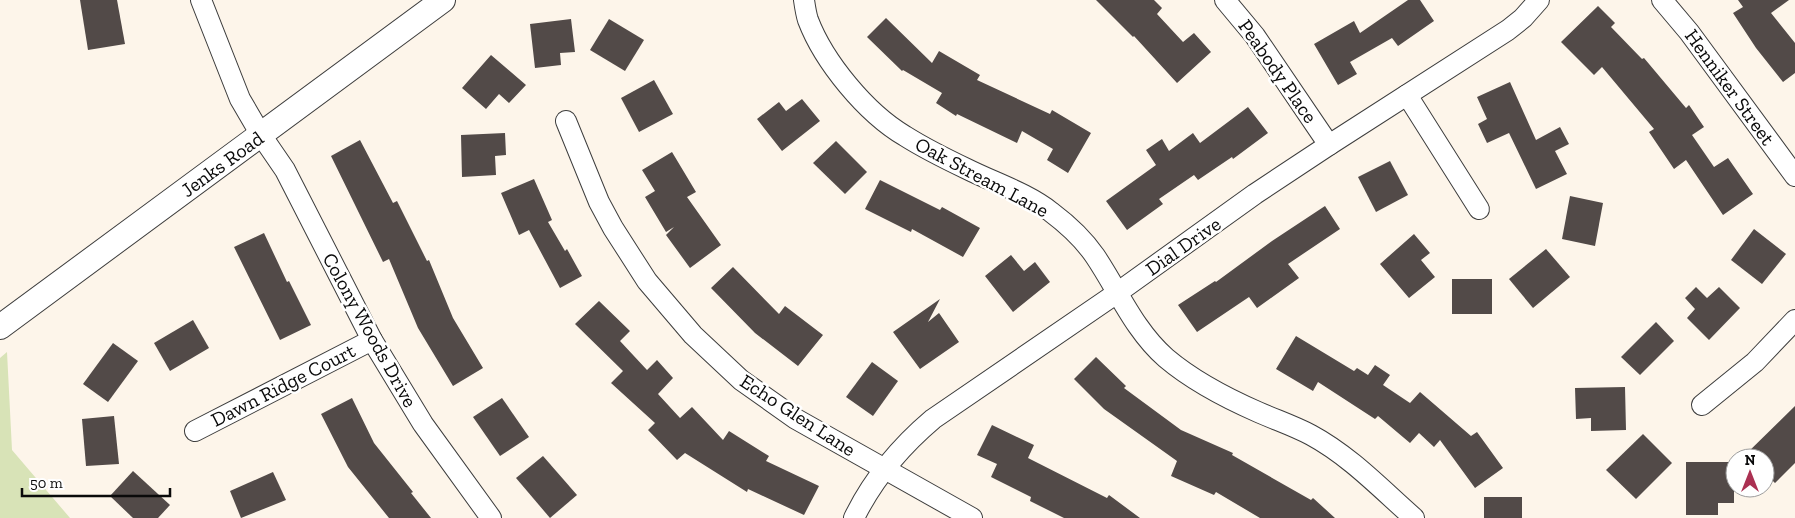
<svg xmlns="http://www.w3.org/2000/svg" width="1795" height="518" viewBox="0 0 1795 518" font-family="'Zilla Slab',serif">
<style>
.green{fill:#d8e3b7}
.building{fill:#524a48}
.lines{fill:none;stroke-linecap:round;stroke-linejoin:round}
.minor-casing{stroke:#3d3d3d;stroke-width:22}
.tertiary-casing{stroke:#3d3d3d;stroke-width:26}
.minor{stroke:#fff;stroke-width:20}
.tertiary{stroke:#fff;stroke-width:24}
.labels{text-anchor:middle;stroke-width:5;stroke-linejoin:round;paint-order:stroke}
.street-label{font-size:20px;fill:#0a0a0a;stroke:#fff}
</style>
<rect width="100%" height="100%" fill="#fdf5ea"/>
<!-- green -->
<polygon class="green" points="7,352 12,450 70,518 0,518 0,358"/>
<!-- building -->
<g class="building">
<polygon points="80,0 117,0 125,44 88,50"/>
<polygon points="1096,0 1154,0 1162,8 1157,14 1183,42 1194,33 1211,52 1177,83 1134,36 1133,37"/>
<polygon points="1408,0 1420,0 1434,21 1398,46 1392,38 1350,62 1357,74 1338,85 1314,44 1354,21 1360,33"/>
<polygon points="1738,0 1789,0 1771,13 1795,43 1795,73 1783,82 1756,48 1733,13 1743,7"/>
<polygon points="1598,6 1615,23 1611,27 1642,59 1644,58 1686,108 1689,105 1704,127 1692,135 1714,167 1728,158 1753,194 1723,215 1686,160 1674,169 1649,132 1654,129 1602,67 1594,75 1561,42"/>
<polygon points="886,18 932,63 939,51 980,75 977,80 1050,114 1052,110 1091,133 1068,173 1047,160 1053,149 1022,131 1017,143 957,114 956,116 936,103 942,93 903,70 902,71 867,37"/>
<polygon points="571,19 575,52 560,53 561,65 535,68 530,24"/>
<polygon points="609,19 644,40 625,71 590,50"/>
<polygon points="491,55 526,85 509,103 499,94 486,109 462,88"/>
<polygon points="654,80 673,114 639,132 621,98"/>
<polygon points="1510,82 1536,140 1560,127 1569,144 1555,151 1567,174 1536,189 1509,133 1487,143 1478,124 1487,119 1477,97"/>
<polygon points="802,99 820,121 782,151 757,119 779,102 786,111"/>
<polygon points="1248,107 1268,133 1233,159 1232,157 1198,180 1194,175 1159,199 1163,204 1127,230 1106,201 1156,165 1146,150 1162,139 1169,151 1193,133 1200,143"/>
<polygon points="505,133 506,155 495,156 496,175 462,177 461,135"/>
<polygon points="360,140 393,203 397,201 427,261 429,260 453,318 483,368 453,386 418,328 389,259 383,262 331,156"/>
<polygon points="836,141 867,172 845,194 813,163"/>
<polygon points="672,152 696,192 687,197 721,245 690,268 666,235 674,227 666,232 645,197 655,191 642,170"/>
<polygon points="1390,161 1408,195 1376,212 1358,177"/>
<polygon points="534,179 552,220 548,222 565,251 567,249 582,276 560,288 529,230 519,235 501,193"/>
<polygon points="880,180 940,210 942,207 980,228 963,257 912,229 911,232 865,209"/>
<polygon points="1570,196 1603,203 1595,246 1562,239"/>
<polygon points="1325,206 1340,229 1288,264 1299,278 1257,308 1249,297 1197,332 1178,305 1215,281 1216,282 1272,241"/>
<polygon points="1754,229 1786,254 1762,284 1731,260"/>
<polygon points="264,233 287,282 289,281 311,325 280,340 234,247"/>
<polygon points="1414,234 1430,253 1421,260 1435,277 1409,298 1380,264"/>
<polygon points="1546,249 1570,277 1533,308 1509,279"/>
<polygon points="1011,255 1024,271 1035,262 1050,282 1013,312 985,276"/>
<polygon points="733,267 779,314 785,306 823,335 798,366 755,333 711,288"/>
<rect x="1452" y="279" width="40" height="35"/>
<polygon points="1696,287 1707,298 1719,287 1740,308 1709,340 1687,318 1695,309 1685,298"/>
<polygon points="940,299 928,322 939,313 959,342 920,369 893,332"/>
<polygon points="599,301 630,331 620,341 647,370 657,360 673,378 658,394 680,418 692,407 723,440 729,431 769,456 766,461 819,486 804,515 748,489 747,492 685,453 677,460 648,430 655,423 611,383 623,371 575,324"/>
<polygon points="193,320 209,348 170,371 154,343"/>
<polygon points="1656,322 1674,341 1640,375 1621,357"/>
<polygon points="1296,336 1354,371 1357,368 1368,375 1375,365 1390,375 1383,385 1410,403 1420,392 1471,436 1477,432 1503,468 1475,488 1440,440 1434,447 1419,433 1410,443 1378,416 1375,419 1318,382 1313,391 1276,369"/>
<polygon points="113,343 138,361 108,402 83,384"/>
<polygon points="1096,357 1126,386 1124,388 1181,430 1233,453 1232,455 1311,500 1313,498 1335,518 1260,518 1216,492 1214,495 1171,476 1177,461 1104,409 1074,379"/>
<polygon points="872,362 898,381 873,416 846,397"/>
<polygon points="1625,387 1626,430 1591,431 1591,418 1576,419 1575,388"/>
<polygon points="352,398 374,443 413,492 411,493 431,518 389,518 348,467 321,414"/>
<polygon points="502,398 529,437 500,456 473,417"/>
<polygon points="1795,406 1795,463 1775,483 1765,473 1765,458 1742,458"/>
<polygon points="114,416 119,464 86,466 82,419"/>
<polygon points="992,425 1034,445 1028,458 1107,498 1109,495 1140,518 1064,518 1030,501 1031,497 991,477 997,464 977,455"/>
<polygon points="1643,434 1672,463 1636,499 1606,470"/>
<polygon points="543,456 577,495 550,518 516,478"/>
<polygon points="1686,462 1734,462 1734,503 1718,503 1718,515 1686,515"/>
<polygon points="133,471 170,505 158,518 133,518 110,496"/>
<polygon points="273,472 286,500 241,518 230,491"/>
<rect x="1484" y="497" width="38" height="21"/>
</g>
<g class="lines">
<!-- minor casing -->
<g class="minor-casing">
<g id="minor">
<polyline points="201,0 240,99 261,135 285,170 372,340 423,424 491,518"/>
<path d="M804,0c1,7 2,14 4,20 16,42 58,93 97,116 19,12 41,23 62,33 28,14 60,24 84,43 16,12 33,28 44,44 23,34 39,74 71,102 26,22 60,40 92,54 18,8 36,14 53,23 39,21 70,54 103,83"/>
<polyline points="1225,0 1255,36 1329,145"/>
<polyline points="1662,0 1689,32 1795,176"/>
<polyline points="1407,95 1479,209"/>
<polyline points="566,121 599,202 613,228 647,281 693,335 741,380 796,419 972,518"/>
<polyline points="1702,405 1755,362 1795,320"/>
<polyline points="195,431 372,340"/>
<path d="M854,518c19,-39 46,-71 79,-99l184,-126 138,-99 74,-49 179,-115 15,-12 16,-18"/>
</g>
</g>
<!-- tertiary casing -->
<g class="tertiary-casing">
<polyline id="tertiary" points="0,327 443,0"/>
</g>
<!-- minor -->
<use href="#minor" class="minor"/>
<!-- tertiary -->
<use href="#tertiary" class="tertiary"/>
</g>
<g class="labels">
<!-- street labels -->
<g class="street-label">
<text transform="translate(1278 71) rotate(55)" y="7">Peabody Place</text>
<text transform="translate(1730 87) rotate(54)" y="7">Henniker Street</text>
<text transform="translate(222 164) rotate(-36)" y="7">Jenks Road</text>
<text transform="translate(982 177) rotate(28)" y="7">Oak Stream Lane</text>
<text transform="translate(1183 246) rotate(-35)" y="7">Dial Drive</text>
<text transform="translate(370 330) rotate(61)" y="7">Colony Woods Drive</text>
<text transform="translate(283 385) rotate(-27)" y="7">Dawn Ridge Court</text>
<text transform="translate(798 415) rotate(33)" y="7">Echo Glen Lane</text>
</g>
</g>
<!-- north arrow -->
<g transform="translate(1750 473)"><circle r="24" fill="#ffffff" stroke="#9d9d9d"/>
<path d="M0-4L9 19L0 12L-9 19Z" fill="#ab3152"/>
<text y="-8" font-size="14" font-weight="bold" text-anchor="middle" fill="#0a0a0a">N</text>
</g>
<!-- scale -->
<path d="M22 488v8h148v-8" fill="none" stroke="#0a0a0a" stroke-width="2.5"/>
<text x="30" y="488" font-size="15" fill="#0a0a0a" stroke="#ffffff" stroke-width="4" paint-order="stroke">50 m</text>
</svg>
